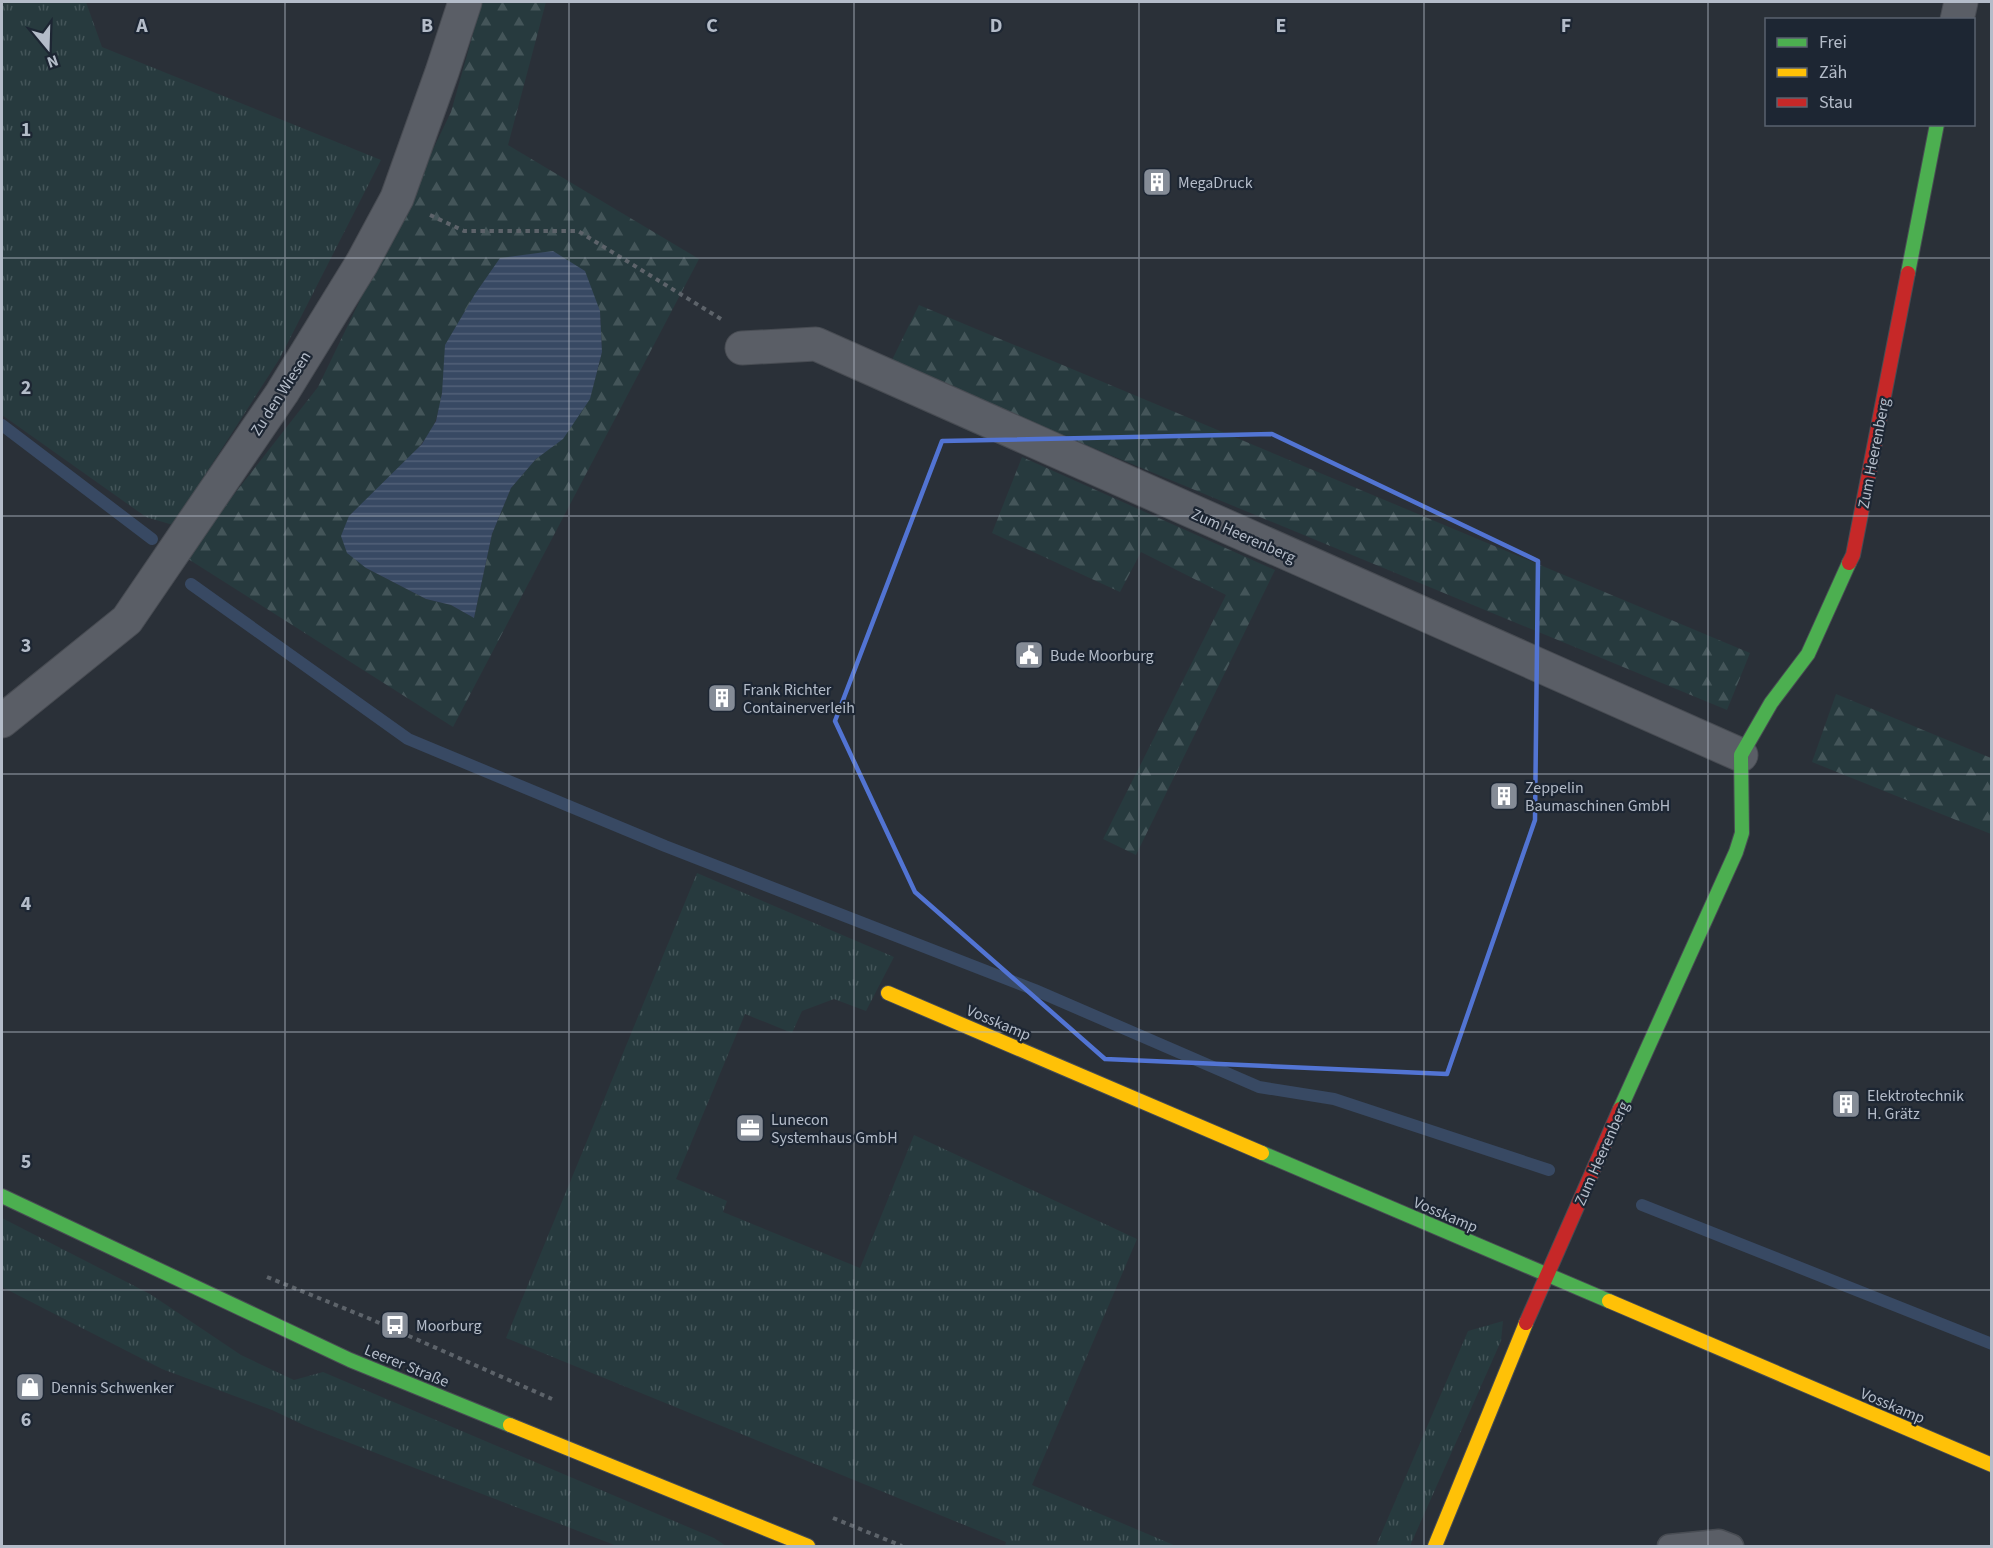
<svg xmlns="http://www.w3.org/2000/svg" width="1993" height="1548" viewBox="0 0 1993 1548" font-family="'Source Sans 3',sans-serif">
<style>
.grass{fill:url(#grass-tufts)}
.forest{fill:url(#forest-firs);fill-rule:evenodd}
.water{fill:url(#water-rules)}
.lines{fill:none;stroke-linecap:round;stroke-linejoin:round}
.stream{stroke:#384963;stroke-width:12}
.lane-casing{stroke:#484c53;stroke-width:25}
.street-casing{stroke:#484c53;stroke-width:35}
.fast-casing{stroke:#484c53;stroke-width:16}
.slow-casing{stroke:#484c53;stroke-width:16}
.jam-casing{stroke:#484c53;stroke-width:16}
.path{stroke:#5d636a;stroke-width:4;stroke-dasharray:4.5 4.5;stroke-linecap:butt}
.lane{stroke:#5a5e66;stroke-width:22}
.street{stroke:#5a5e66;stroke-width:33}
.fast{stroke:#4caf50;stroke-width:14}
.slow{stroke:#ffc107;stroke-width:14}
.jam{stroke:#c62828;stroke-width:14}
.marked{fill:none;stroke:#5274d3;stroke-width:4.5;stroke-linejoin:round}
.grid{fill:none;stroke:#b4bcc9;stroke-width:1.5;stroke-opacity:0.55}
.labels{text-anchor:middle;stroke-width:4.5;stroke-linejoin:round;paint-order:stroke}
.poi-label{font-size:16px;fill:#b4bcc9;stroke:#1d2633;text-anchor:start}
.street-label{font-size:16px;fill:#b4bcc9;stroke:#1d2633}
.grid-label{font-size:20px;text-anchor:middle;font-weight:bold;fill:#b4bcc9;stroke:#1d2633;stroke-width:4.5;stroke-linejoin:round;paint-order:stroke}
</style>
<defs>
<pattern id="grass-tufts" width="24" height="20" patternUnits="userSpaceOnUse" patternTransform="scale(1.5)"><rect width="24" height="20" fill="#273a3e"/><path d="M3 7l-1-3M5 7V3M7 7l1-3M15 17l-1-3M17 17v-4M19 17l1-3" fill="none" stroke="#445559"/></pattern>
<pattern id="forest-firs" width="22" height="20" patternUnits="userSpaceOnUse" patternTransform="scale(1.5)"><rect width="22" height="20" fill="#273a3e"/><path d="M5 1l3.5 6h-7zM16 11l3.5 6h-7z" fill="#445559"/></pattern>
<pattern id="water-rules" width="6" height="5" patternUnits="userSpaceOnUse" patternTransform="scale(1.5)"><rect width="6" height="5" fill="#384963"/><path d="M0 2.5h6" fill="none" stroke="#526178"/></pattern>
</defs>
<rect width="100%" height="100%" fill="#2a3038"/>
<!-- grass -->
<g class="grass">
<polygon points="2,2 86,2 102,47 381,160 280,358 173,525 146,517 2,415"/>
<polygon points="697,873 894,957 866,1011 834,999 802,1011 792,1033 745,1014 676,1179 727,1201 723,1212 860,1268 914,1135 1137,1239 1032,1485 1176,1546 1005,1546 1006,1542 506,1338"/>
<polygon points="2,1218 150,1294 241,1355 294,1380 323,1372 714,1538 726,1546 617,1546 306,1426 272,1410 162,1369 2,1287"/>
<polygon points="1503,1321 1501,1341 1410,1546 1376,1546 1468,1331"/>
</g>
<!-- forest -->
<g class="forest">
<path d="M482,2h64l-38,143 191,114 -246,468 -268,-170 133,-170 133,-275zM600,311l2,41 -12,46 -27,40 -27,21 -25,29 -19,46 -18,84 -23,-13 -25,-6 -60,-31 -17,-52c24,-23 78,-68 87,-97 8,-24 8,-49 10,-74z"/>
<polygon points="919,305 1750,653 1727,710 890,364"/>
<polygon points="1022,457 1275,570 1136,855 1103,839 1226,595 1141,552 1120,592 992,533"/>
<polygon points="1836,694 1991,758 1991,834 1812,762"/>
</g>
<!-- water -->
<polygon class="water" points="553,251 585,271 600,311 602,352 590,399 563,439 536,459 511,488 492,534 474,618 451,605 426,599 366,568 347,553 341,536 349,516 422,444 436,421 442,393 445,345 475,294 500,258"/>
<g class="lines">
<!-- stream -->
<g class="stream">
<polyline points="2,425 152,539"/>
<polyline points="191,584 408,739 665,846 1035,990 1259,1087 1334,1099 1549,1170"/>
<polyline points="1642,1205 1992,1344"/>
</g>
<!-- lane casing -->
<g class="lane-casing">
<polyline id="lane" points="1669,1546 1719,1541 1732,1546"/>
</g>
<!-- street casing -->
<g class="street-casing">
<g id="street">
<polyline points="1957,20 1961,2"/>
<polyline points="742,348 816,344 1741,755"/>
<polyline points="2,721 127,620 282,393 362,263 397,198 442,72 465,2"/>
</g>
</g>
<!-- fast casing -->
<g class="fast-casing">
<g id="fast">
<polyline points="1908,273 1937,124"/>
<polyline points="1620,1109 1736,852 1742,833 1741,755 1771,703 1808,654 1849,563"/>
<polyline points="1262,1153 1609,1301"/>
<polyline points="2,1196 350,1360 510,1425"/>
</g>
</g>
<!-- slow casing -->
<g class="slow-casing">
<g id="slow">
<polyline points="888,993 1262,1153"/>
<polyline points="1609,1301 1992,1465"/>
<polyline points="510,1425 808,1546"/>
<polyline points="1435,1546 1526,1323"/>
</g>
</g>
<!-- jam casing -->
<g class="jam-casing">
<g id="jam">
<polyline points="1849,563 1853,555 1908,273"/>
<polyline points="1526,1323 1620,1109"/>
</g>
</g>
<!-- path -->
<g class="path">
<polyline points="430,215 464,231 578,231 721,319"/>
<polyline points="267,1277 368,1318 552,1399"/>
<polyline points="833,1518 902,1546"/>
</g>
<!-- lane -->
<use href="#lane" class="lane"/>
<!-- street -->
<use href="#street" class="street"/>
<!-- fast -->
<use href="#fast" class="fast"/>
<!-- slow -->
<use href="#slow" class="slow"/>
<!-- jam -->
<use href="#jam" class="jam"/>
</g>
<!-- marked area -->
<path class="marked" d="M1272,434l266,127 -3,259 -88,254 -342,-15 -190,-167 -80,-171 107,-280z"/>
<!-- grid -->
<path class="grid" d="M285,2v1544M569,2v1544M854,2v1544M1139,2v1544M1424,2v1544M1708,2v1544M2,258h1990M2,516h1990M2,774h1990M2,1032h1990M2,1290h1990"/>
<!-- icons -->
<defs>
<g id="building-square" transform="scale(1.5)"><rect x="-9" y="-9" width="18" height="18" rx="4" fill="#848b96" stroke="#1d2633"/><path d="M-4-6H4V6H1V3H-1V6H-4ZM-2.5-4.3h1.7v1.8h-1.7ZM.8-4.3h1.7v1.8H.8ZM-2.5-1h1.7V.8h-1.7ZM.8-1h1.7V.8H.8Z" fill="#fff"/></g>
<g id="civic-square" transform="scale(1.5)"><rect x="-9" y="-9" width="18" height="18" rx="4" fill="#848b96" stroke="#1d2633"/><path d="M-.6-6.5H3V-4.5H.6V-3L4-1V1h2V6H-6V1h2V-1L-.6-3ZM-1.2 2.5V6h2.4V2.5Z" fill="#fff"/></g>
<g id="office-square" transform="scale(1.5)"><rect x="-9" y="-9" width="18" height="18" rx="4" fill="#848b96" stroke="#1d2633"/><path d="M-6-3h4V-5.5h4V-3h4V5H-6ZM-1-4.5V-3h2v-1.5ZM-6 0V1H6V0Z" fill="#fff"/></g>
<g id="bus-square" transform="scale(1.5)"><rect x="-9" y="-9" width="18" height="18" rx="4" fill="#848b96" stroke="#1d2633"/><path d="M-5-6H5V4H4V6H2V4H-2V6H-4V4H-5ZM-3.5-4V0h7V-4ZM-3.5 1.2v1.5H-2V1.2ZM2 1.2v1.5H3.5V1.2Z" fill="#fff"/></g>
<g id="shop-square" transform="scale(1.5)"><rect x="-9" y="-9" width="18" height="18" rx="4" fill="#848b96" stroke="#1d2633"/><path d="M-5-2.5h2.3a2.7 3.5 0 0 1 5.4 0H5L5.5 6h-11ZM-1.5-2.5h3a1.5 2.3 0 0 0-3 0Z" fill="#fff"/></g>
</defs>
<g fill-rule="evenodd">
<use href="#building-square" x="1157" y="182"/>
<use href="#civic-square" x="1029" y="655"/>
<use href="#building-square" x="722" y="698"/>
<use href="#building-square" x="1504" y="796"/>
<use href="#building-square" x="1846" y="1104"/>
<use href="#office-square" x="750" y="1128"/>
<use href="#bus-square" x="395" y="1325"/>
<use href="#shop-square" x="30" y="1387"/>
</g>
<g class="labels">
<!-- poi labels -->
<g class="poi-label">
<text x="1178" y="188">MegaDruck</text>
<text x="1050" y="661">Bude Moorburg</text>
<text x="743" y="695">Frank Richter<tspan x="743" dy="18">Containerverleih</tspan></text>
<text x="1525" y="793">Zeppelin<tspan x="1525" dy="18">Baumaschinen GmbH</tspan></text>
<text x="1867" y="1101">Elektrotechnik<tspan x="1867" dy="18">H. Grätz</tspan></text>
<text x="771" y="1125">Lunecon<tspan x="771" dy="18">Systemhaus GmbH</tspan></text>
<text x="416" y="1331">Moorburg</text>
<text x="51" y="1393">Dennis Schwenker</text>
</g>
<!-- street labels -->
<g class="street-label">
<text transform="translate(280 393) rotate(-57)" y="6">Zu den Wiesen</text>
<text transform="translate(1873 453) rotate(-79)" y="6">Zum Heerenberg</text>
<text transform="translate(1244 535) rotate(24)" y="6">Zum Heerenberg</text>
<text transform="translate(999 1022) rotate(23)" y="6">Vosskamp</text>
<text transform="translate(1601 1153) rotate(-66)" y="6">Zum Heerenberg</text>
<text transform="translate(1446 1214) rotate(23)" y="6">Vosskamp</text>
<text transform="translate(407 1365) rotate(22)" y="6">Leerer Straße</text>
<text transform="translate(1893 1405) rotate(23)" y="6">Vosskamp</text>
</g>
</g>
<g class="grid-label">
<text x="142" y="32">A</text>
<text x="427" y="32">B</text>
<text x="712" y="32">C</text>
<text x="996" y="32">D</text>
<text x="1281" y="32">E</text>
<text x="1566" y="32">F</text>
<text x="26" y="136">1</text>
<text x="26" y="394">2</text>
<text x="26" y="652">3</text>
<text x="26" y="910">4</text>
<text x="26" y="1168">5</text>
<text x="26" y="1426">6</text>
</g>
<!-- border -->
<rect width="1993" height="1548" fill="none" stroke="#b4bcc9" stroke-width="6"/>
<!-- legend -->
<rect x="1765" y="18" width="210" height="108" fill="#1d2633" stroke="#59626f" stroke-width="1.5"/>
<rect x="1777" y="38" width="30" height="9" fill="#4caf50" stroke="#59626f" stroke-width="1.5"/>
<text x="1819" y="48" font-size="18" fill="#b4bcc9">Frei</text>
<rect x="1777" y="68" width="30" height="9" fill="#ffc107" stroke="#59626f" stroke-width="1.5"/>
<text x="1819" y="78" font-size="18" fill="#b4bcc9">Zäh</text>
<rect x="1777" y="98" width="30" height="9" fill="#c62828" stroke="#59626f" stroke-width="1.5"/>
<text x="1819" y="108" font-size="18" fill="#b4bcc9">Stau</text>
<!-- north arrow -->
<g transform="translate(48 48) rotate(161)" stroke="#1d2633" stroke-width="4.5" paint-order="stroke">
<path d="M0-4.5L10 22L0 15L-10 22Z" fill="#b4bcc9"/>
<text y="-9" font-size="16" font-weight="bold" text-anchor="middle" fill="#b4bcc9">N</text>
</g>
</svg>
